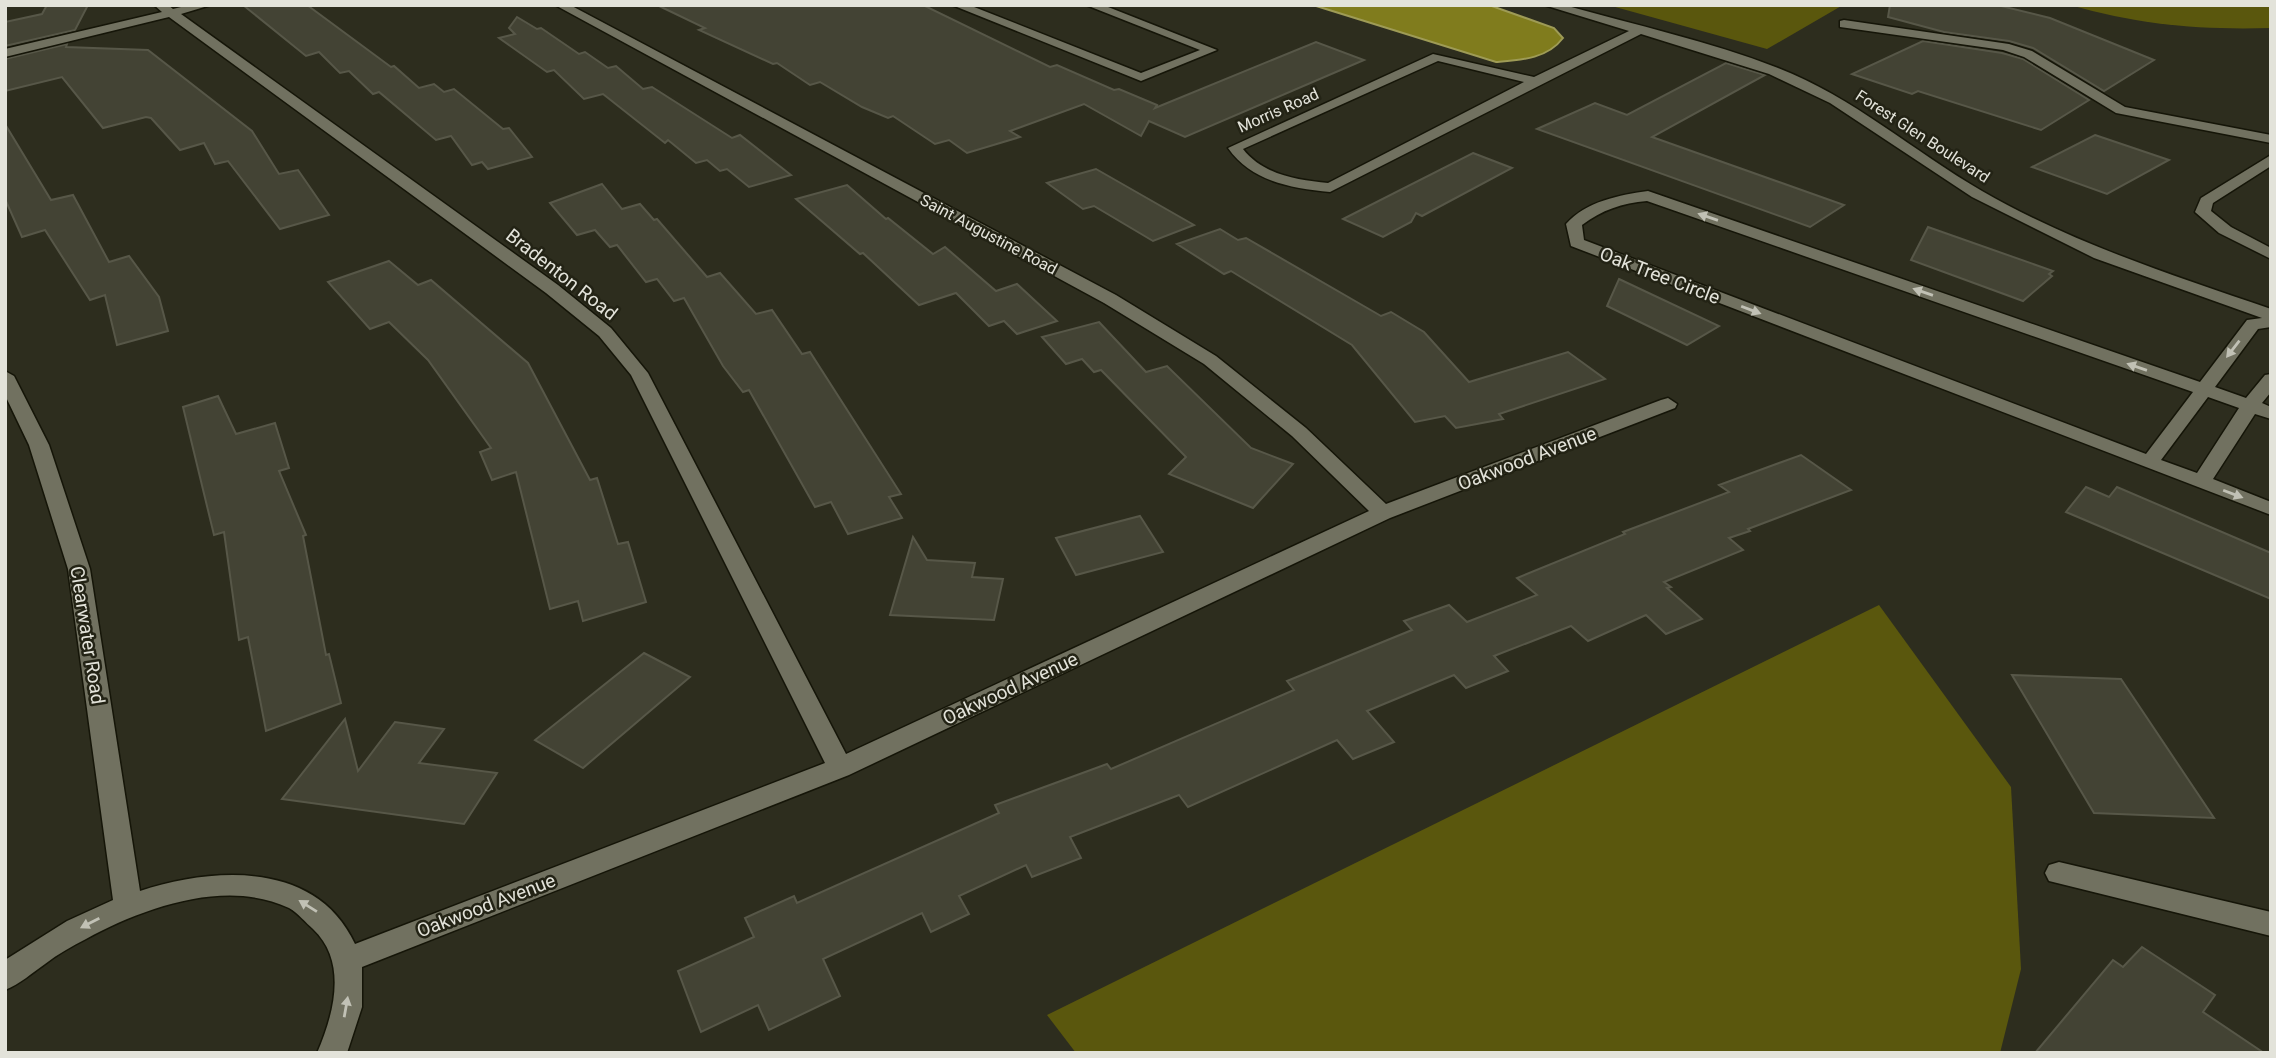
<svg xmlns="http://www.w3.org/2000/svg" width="2276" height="1058" viewBox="0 0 2276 1058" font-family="Roboto,sans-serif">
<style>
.green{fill:#5a570d}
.water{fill:#807c1d;stroke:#9e9b56;stroke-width:2}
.building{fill:#434334;stroke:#575748;stroke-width:2}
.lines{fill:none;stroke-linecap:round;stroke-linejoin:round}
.minor-casing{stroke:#151508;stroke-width:3}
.minor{fill:#717160;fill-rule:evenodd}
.oneway{fill:#c1c1b5}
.labels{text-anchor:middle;stroke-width:5;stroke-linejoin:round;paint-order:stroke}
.far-street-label{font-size:16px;fill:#e3e3da;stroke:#232315}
.street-label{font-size:19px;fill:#e3e3da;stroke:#232315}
</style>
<rect width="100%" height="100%" fill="#2d2d1e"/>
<!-- green -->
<g class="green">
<polygon points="1608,5 1843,5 1767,49"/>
<path d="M2070,5h201v23c-72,2 -131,-3 -201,-23z"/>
<polygon points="1879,605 2011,787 2021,969 2000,1053 1076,1053 1047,1015"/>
</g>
<!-- water -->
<path class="water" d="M1313,5h176l65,23 9,10c-16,21 -42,22 -67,24z"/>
<!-- building -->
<g class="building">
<polygon points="47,5 88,5 75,30 5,46 5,22 42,14"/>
<polygon points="243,5 307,5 391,67 394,66 419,88 434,84 444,92 454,89 503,129 509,128 532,157 488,169 482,162 472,165 451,136 436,140 379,92 373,94 349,71 340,73 319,52 306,56"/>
<polygon points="657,5 923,5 1050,67 1057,65 1114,90 1119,89 1157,105 1155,108 1316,42 1364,60 1185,137 1149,121 1141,136 1084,104 1010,131 1020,137 967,153 949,140 935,144 893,116 888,118 862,107 820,82 810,85 777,63 773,64 699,30 705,28"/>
<polygon points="1890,5 1997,5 2050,18 2154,60 2104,91 2033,48 2009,41 1944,32 1888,17"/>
<polygon points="517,17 537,29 541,28 579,54 585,52 608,68 616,66 643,89 652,87 732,138 740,135 791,175 749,187 727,169 720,171 707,160 696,163 668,140 665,143 603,94 584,99 554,70 547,72 499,38 515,34 509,28"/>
<polygon points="1923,41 2002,53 2023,59 2089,100 2041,130 1918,91 1912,94 1852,74"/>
<polygon points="67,44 66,47 148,50 252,131 279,174 298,170 329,215 280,229 228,161 215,164 204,143 180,150 151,118 146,117 103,128 62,77 5,91 5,59"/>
<polygon points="1726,63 1765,75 1652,137 1844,205 1810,227 1537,129 1595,103 1627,115"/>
<polygon points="5,124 51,200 73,195 109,262 129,256 159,297 168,331 117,345 105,295 90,300 45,230 22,237 5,199"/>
<polygon points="2095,135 2169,160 2107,194 2032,167"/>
<polygon points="1473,153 1512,168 1422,216 1416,213 1411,222 1383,237 1343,219"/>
<polygon points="1096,169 1194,225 1153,241 1094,206 1083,209 1047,183"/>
<polygon points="602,184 622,209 640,204 654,220 657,219 707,277 720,273 756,314 772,310 802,354 810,352 901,494 889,497 902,518 848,534 831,502 815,507 749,390 743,392 723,366 684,298 674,301 657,279 646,282 617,245 610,247 595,230 577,235 550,203"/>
<polygon points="847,185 886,219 888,218 933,254 945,247 996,291 1017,284 1057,321 1017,334 1004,321 989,326 956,293 919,305 863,253 860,254 796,199"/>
<polygon points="1928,227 2053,271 2049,274 2052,276 2023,301 1911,260"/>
<polygon points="1220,229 1238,240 1246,238 1381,316 1391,312 1424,332 1469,382 1568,352 1605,379 1499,414 1503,419 1456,428 1445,416 1415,422 1352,345 1231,271 1224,274 1177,244"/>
<polygon points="389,261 418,285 431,280 528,363 590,480 597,478 618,544 628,542 646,602 583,621 578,601 550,609 516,472 492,480 480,452 491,448 428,360 389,322 370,329 328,282"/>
<polygon points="1619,279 1719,326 1687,345 1607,306"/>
<polygon points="1099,322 1146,372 1167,366 1251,448 1293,464 1253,508 1169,474 1186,457 1101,370 1094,372 1082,359 1066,364 1042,337"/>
<polygon points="218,396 236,434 275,423 289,468 279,471 306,535 303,536 326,655 329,654 341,703 266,731 248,637 239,640 224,532 214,535 183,407"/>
<polygon points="1801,455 1851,490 1748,529 1750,531 1729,538 1743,550 1664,582 1671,587 1667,588 1702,619 1666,634 1646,615 1588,641 1571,626 1494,656 1508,671 1466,688 1454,675 1367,711 1394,742 1353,759 1337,740 1188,807 1179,795 1070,837 1081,858 1032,877 1026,865 959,896 969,914 931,932 922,913 823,959 840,996 769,1030 758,1005 701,1032 678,971 754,937 745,918 794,896 797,903 999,813 995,805 1107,764 1111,769 1294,690 1287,681 1412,630 1404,621 1449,605 1467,622 1537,595 1517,578 1625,534 1623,532 1729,492 1719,485"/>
<polygon points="2086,487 2109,497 2117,487 2271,553 2271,599 2066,512"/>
<polygon points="1140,516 1163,552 1076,575 1056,538"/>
<polygon points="913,537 927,560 975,563 972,577 1003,579 994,620 890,615"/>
<polygon points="644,653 690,677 583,768 535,740"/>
<polygon points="2012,675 2121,679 2214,818 2094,813"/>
<polygon points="345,719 358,771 395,722 444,729 419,763 497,773 464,824 282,799"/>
<polygon points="2142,947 2215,995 2203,1012 2264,1053 2035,1053 2113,960 2123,967"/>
</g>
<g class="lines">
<!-- minor casing -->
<g class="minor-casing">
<g id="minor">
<path d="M154,5h14l5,4 16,-4h22l-30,9 377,271 53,43 37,45 198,381 523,-243 -77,-75 -88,-72 -100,-61 -549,-298h15l546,290 100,61 90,72 80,76 275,-104 7,-2 9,6 -2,4 -285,110 -541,257 -487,192v40l-15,46h-30c17,-39 31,-91 -4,-124 -7,-6 -15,-16 -24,-21 -63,-30 -146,0 -203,31 -14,7 -28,15 -41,25 -13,9 -25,20 -40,26v-30l62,-39 46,-21 -45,-331 -39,-124 -24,-50v-24l9,5 35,69 41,124 50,322c74,-24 176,-31 215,53l470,-181 -194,-388 -32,-39 -53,-43 -377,-276 -164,40v-8l157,-37z"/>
<polygon points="952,5 969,5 1141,73 1200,50 1086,5 1103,5 1217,50 1141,81"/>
<path d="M1544,5h20c71,20 145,36 214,63 75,29 135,83 204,123 90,52 190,84 289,118v18l-13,2 -43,58 31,11 19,-23 6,-1v18l-9,11 9,4v12l-16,-5 -42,65 58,23v13l-700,-269 -5,-22c20,-23 54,-29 82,-33l552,191 47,-62 15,-2 -168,-60 -122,-61 -142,-94 -61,-29 -128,-40 -311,158c-39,-4 -78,-10 -102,-44l205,-94 101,23 95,-46zM1438,61l86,21 -196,101c-30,-3 -65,-8 -85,-34zM1647,201l546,191 -47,62 -562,-214 -2,-15c20,-15 40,-22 65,-24zM2208,397l31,11 -42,65 -36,-13z"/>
<polygon points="1844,20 2009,44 2032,51 2125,107 2271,135 2271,143 2116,113 2024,57 2003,50 1840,27 1840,21"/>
<polygon points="2271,155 2271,166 2213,203 2211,211 2231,227 2271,248 2271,259 2219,233 2195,212 2201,198"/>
<polygon points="2059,862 2271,912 2271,936 2049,881 2045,873 2049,865"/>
</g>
</g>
<!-- minor -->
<use href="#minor" class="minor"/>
</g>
<!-- one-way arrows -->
<defs><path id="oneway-solid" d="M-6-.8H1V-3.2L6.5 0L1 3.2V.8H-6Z" transform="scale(1.75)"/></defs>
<g class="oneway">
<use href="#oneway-solid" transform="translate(1708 217) rotate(-161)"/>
<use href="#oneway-solid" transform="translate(1923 292) rotate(-161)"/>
<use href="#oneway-solid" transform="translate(1751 310) rotate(21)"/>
<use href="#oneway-solid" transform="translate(2233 349) rotate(128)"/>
<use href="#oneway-solid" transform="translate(2137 367) rotate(-161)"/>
<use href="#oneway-solid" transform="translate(2233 494) rotate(21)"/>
<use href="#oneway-solid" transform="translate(308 906) rotate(-148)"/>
<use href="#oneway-solid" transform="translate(90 923) rotate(153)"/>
<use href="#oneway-solid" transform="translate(346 1007) rotate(-80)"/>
</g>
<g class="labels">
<!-- far-street labels -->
<g class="far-street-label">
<text transform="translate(1278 110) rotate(-24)" y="6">Morris Road</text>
<text transform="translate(1923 136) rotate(33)" y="6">Forest Glen Boulevard</text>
<text transform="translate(989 234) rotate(28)" y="6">Saint Augustine Road</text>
</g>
<!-- street labels -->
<g class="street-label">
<text transform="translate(562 274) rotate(38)" y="7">Bradenton Road</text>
<text transform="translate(1660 275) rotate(21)" y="7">Oak Tree Circle</text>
<text transform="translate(1527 458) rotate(-21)" y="7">Oakwood Avenue</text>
<text transform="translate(88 635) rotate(81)" y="7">Clearwater Road</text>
<text transform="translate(1010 688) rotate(-25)" y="7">Oakwood Avenue</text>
<text transform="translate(486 905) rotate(-21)" y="7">Oakwood Avenue</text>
</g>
</g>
<!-- border -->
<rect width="2276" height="1058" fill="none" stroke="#e3e3da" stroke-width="14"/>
</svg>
